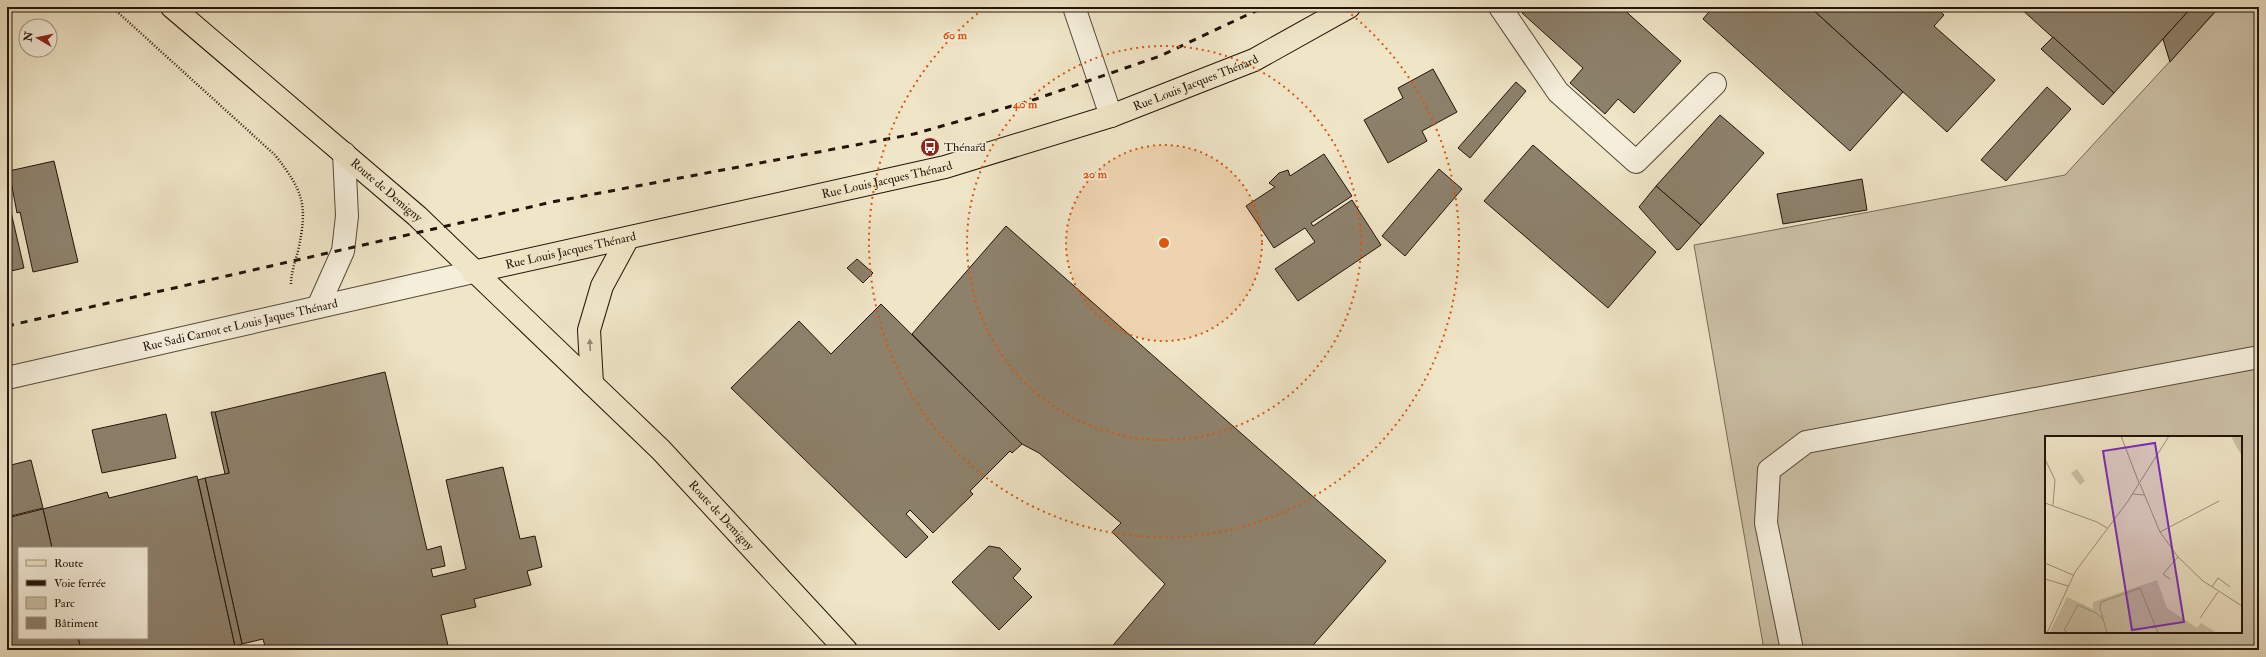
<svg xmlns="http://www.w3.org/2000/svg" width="2266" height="657" viewBox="0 0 2266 657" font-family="'IM FELL Double Pica',serif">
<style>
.green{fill:#ccc1a7;stroke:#776a58;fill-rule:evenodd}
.building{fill:#8d816c;stroke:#22140a}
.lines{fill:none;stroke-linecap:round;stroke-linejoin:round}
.minor-casing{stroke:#554839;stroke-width:24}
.major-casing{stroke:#22140a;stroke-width:24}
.path{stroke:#22140a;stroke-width:2.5;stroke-dasharray:1 2;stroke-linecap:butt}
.minor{stroke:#f5eedb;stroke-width:22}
.major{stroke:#efe5c7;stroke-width:22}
.rail{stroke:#22140a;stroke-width:3;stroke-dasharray:7 7;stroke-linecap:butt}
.oneway{fill:#938772}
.ring{fill:none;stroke:#de560c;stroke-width:2;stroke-dasharray:2 4}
.labels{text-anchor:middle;stroke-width:3;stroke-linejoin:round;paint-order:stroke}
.street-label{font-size:12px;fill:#22140a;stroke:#f5eedb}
.poi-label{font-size:12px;fill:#22140a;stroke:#f5eedb;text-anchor:start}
.inset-road{fill:none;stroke:#9d917b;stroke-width:1}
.view{fill:#7b2cbf;fill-opacity:0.15;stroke:#7b2cbf;stroke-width:2}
.inset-edge{fill:none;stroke:#22140a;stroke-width:2}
.centre{fill:#de560c;stroke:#f5eedb;stroke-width:2}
.ring-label{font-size:12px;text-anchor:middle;font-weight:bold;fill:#de560c;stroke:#f5eedb;stroke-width:3;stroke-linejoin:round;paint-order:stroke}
</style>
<rect width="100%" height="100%" fill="#efe5c7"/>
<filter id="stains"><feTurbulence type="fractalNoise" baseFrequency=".005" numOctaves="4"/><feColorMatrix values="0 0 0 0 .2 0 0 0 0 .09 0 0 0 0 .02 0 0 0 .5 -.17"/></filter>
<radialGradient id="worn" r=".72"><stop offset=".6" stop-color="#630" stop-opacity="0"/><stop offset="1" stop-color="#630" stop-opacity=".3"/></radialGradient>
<!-- green -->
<path class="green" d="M2220,7h39v643h-495l-70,-405 371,-70zM2046,437h195v195h-195z"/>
<!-- building -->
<g class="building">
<polygon points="1527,7 1621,7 1681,61 1634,113 1618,99 1605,114 1570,83 1583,68 1522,13"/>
<polygon points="1713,7 1810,7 1903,92 1850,151 1703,19"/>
<polygon points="1810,7 1936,7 1944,15 1934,26 1995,80 1947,132"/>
<polygon points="2019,7 2192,7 2114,93"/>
<polygon points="2192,7 2219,7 2170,62 2163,39"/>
<polygon points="2053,37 2114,93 2103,105 2041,49"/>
<polygon points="1433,69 1457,112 1422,131 1427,141 1388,163 1364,120 1403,98 1398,88"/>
<polygon points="1516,82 1526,91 1470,158 1458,148"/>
<polygon points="2047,87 2071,109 2006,181 1981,160"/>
<polygon points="1720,115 1764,153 1701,225 1656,186"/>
<polygon points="1533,145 1656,252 1608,308 1484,201"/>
<polygon points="1324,154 1352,196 1311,223 1313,226 1352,200 1381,245 1298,301 1275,269 1315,242 1305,228 1274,248 1246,206 1275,187 1269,183 1279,173 1288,170 1290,176"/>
<polygon points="54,161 78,262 33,272 20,212 17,213 9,171"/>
<polygon points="1439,169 1462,189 1405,256 1382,236"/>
<polygon points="1862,179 1867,210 1783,224 1777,194"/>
<polygon points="1656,186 1701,225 1680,249 1677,250 1639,207"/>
<polygon points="7,195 24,268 7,272"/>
<polygon points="1006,226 1386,561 1309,650 1109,650 1165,584 1112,532 1121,523 1039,453 1022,444 912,334"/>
<polygon points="857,259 873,273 863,283 847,268"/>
<polygon points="881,304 1022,444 1012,453 1010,451 970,491 973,494 933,533 910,510 906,514 928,537 906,558 731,388 799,321 831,354"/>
<polygon points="385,372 427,550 441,546 445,566 431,569 433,577 466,569 446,480 503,467 520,539 535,536 542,567 527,571 531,585 474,599 476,607 441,615 449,650 266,650 263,639 242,644 205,478 229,473 215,412"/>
<polygon points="211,412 215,412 229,473 225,474"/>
<polygon points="166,414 176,458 102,473 92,430"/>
<polygon points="31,460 43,508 7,517 7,466"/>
<polygon points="197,476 235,646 217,650 81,650 78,638 147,638 147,548 52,548 43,509 107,492 109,498"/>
<polygon points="205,478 242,644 235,646 198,480"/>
<polygon points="43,509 52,548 19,548 19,638 78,638 81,650 7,650 7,518"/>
<polygon points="989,546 1000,548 1021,569 1013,578 1032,597 999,630 952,582"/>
</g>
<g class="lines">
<!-- minor casing -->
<g class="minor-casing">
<g id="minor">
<polyline points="1074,7 1111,116"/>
<polyline points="1500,7 1558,92 1636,162 1715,84"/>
<polyline points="318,307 343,251 347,216 344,153"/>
<path id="s1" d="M7,378l466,-106"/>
<polyline points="1792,650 1766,523 1769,470 1806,442 2259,357"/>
</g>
</g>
<!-- major casing -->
<g class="major-casing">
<g id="major">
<path id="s2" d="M172,7l245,209 244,234 185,200"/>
<path id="s3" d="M473,272l472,-105 166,-51 143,-56 95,-53"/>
<polyline points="592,384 589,330 602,286 628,238"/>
</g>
</g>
<!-- path -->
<path class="path" d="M112,7l163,148c29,37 33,50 23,96 -3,11 -7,22 -7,33"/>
<!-- minor -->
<use href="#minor" class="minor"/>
<!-- major -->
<use href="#major" class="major"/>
<!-- rail -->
<polyline class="rail" points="7,326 552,202 914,134 1033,100 1160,56 1264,7"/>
</g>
<!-- one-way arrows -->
<defs><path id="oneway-solid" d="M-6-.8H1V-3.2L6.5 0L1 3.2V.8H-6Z"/></defs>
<use class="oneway" href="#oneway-solid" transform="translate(590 345) rotate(-93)"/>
<!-- distance rings -->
<circle cx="1164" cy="243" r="98" fill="#de560c" fill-opacity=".12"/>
<g class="ring">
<circle cx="1164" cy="243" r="98"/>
<circle cx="1164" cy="243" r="197"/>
<path d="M1342 7A295 295 0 1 1 986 7"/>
</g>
<!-- icons -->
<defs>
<g id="bus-disc" transform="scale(1)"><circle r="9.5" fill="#8f2418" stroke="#f5eedb"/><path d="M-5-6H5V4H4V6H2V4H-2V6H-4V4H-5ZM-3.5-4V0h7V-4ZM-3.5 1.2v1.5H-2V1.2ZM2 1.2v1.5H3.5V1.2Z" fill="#fff"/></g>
</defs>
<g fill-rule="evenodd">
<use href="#bus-disc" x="930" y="147"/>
</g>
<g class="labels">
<!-- street labels -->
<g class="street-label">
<text dy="4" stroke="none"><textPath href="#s3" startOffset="748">Rue Louis Jacques Thénard</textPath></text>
<text dy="4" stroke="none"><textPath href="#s3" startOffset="424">Rue Louis Jacques Thénard</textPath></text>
<text dy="4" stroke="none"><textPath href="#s2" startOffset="282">Route de Demigny</textPath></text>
<text dy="4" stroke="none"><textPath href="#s3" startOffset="100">Rue Louis Jacques Thénard</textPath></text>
<text dy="4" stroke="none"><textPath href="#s1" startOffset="239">Rue Sadi Carnot et Louis Jaques Thénard</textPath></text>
<text dy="4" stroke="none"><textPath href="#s2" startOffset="749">Route de Demigny</textPath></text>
</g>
<!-- poi labels -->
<g class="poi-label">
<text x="944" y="151">Thénard</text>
</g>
</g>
<!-- overview -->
<g transform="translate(2045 436)">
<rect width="197" height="197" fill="#efe5c7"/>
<path d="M186,0h10l1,20 -6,-10zM32,33l8,12 -5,4 -9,-12zM112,144l10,28 30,20 4,-5 16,10h-168l18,-36 26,12v-7z" fill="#ccc1a7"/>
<path class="inset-road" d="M76,0l18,47M0,23l10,21 -2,25M95,48l20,48 18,25 25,24 39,25M87,58l12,1M0,67l52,19 10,6M115,96l59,-31M0,127l28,12M0,143l23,7M125,143l-7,-5 15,-17M167,151l6,-9 12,9M155,182l18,-26M2,197l28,-61 53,-71 41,-65M23,197l-4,-3 14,-25 18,8 7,6M62,197l-7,-25 1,-6 39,-14 18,45"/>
<path class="view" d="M110,7l29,179 -52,8 -29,-179z"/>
<rect width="197" height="197" class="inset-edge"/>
</g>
<circle cx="1164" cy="243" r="6" class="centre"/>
<g class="ring-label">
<text x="955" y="39">60 m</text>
<text x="1025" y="108">40 m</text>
<text x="1095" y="178">20 m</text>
</g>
<!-- margin -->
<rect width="2266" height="657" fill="none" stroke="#efe5c7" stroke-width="24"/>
<rect x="8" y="8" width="2250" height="641" fill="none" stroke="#22140a" stroke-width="2"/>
<rect x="12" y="12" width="2242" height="633" fill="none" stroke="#22140a"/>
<!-- legend -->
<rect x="18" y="547" width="130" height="92" fill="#f5eedb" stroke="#a19787"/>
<rect x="26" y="560" width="20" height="6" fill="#efe5c7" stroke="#a19787"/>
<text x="54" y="567" font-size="12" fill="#22140a">Route</text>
<rect x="26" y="580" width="20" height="6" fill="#22140a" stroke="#a19787"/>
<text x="54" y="587" font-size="12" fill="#22140a">Voie ferrée</text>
<rect x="26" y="597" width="20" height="12" fill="#ccc1a7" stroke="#a19787"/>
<text x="54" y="607" font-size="12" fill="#22140a">Parc</text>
<rect x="26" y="617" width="20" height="12" fill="#8d816c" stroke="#a19787"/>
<text x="54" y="627" font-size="12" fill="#22140a">Bâtiment</text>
<!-- north arrow -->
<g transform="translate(38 38) rotate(279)"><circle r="19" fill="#f5eedb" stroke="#a19787"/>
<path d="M0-3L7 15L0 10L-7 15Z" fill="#8f2418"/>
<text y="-6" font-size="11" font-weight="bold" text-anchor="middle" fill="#22140a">N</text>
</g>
<rect width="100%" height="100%" filter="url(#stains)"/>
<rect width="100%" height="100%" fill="url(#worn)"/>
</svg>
